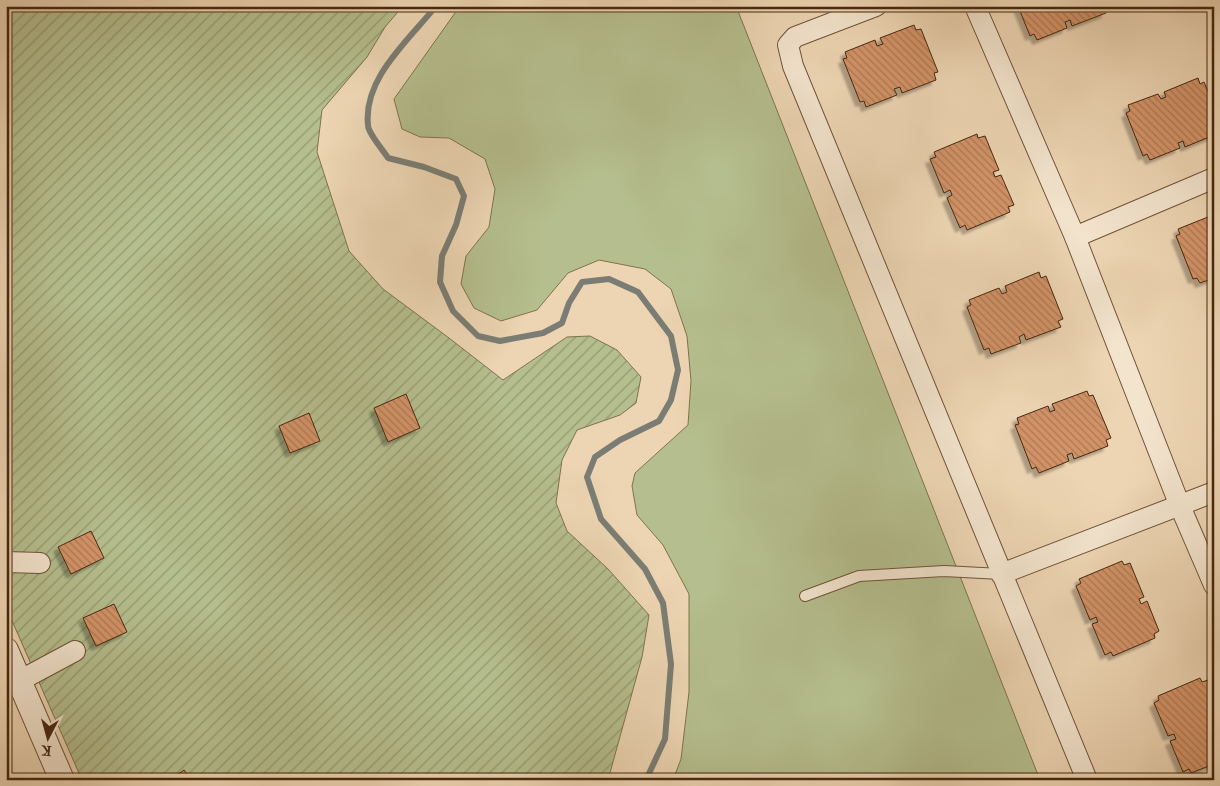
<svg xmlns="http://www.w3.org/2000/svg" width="1220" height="786" viewBox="0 0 1220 786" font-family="'IM FELL Great Primer',serif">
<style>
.grass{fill:#b5be8e;stroke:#7e734e}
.garden{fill:url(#garden-furrows);stroke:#7e734e}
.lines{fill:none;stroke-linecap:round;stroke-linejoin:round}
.stream{stroke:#7b7d74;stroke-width:6}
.building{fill:url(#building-back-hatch);stroke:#47280f;filter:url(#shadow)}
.service-casing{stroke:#705338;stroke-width:12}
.minor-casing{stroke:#705338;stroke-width:22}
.tertiary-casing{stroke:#705338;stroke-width:26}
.service{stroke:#f3e4ce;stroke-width:10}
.minor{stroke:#f3e4ce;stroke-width:20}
.tertiary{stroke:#f3e4ce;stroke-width:24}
</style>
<defs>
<pattern id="garden-furrows" width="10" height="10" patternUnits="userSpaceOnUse" patternTransform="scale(1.25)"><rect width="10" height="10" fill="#b5be8e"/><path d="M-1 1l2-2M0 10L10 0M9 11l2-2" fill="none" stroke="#959a72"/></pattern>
<pattern id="building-back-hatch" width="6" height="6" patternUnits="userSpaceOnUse" patternTransform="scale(1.25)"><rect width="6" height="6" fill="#d39368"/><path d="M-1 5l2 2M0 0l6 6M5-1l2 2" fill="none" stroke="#ad7854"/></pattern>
<filter id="shadow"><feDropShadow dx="-4.5" dy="4.5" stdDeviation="1" flood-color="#0004"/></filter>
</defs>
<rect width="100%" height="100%" fill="#edd5b3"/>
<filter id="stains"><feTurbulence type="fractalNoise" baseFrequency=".004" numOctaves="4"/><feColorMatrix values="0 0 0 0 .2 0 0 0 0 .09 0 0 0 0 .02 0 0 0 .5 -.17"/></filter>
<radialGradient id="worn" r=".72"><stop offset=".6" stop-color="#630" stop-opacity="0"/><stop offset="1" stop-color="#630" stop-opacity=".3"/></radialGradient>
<!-- grass -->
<polygon class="grass" points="460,6 736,6 1040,780 673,780 681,759 689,692 689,594 663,545 637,515 632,486 635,473 688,425 691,381 687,336 671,289 645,269 599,260 568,273 537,310 501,321 474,308 461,284 466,256 489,227 495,189 485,159 449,138 420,137 402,129 394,99"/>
<!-- garden -->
<polygon class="garden" points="6,6 403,6 385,27 367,57 322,110 317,152 349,251 383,289 449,338 503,380 567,337 590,336 617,350 641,377 636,403 620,415 577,430 562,460 556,503 567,531 608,569 649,615 642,657 608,780 82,780 6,607"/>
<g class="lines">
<!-- stream -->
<path class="stream" d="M436,6c-27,34 -73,72 -68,119 0,8 15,25 20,33l36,9 32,12 8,17 -8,29 -14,31 -2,26 13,29 25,25 22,5 43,-8 19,-10 7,-20 13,-21 27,-3 29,13 33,44 7,34 -7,30 -12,21 -39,19 -25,17 -8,20 14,42 44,50 18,34 8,61 -6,75 -19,41"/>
</g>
<!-- building -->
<g class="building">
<polygon points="1018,6 1105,6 1104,7 1106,13 1072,26 1070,20 1065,22 1067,28 1037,40 1034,34 1030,36"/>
<polygon points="914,25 916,30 921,29 938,72 934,73 936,80 902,93 900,87 894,89 897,95 866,107 864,101 860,102 843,59 847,58 845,52 875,40 877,46 883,44 880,38"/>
<polygon points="1198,78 1200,84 1204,82 1214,106 1214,135 1185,147 1183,141 1178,143 1180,148 1150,160 1147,154 1143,156 1126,113 1130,111 1128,105 1158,94 1161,99 1166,97 1164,92"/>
<polygon points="977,134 978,138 985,136 999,170 993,172 995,177 1001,175 1014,205 1008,207 1010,212 967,230 965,225 960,228 947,198 952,195 950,190 944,193 930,159 936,157 934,152"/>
<polygon points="1208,217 1210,222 1214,221 1214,278 1200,283 1197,278 1193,279 1176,236 1180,234 1178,229"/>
<polygon points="1039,272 1041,278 1046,276 1063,319 1058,321 1061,327 1026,340 1024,334 1019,337 1021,343 991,354 989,348 984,350 967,307 971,305 969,300 999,288 1002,294 1007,292 1005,286"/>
<polygon points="1087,391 1089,396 1093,395 1111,438 1106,440 1108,446 1074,459 1072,453 1067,455 1069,461 1039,473 1036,467 1032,469 1015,425 1019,424 1017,418 1048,406 1050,412 1055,410 1052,404"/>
<polygon points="406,394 420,428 388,442 374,408"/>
<polygon points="309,413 320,441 290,453 279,426"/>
<polygon points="91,531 104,558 71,574 58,547"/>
<polygon points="1122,561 1124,565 1130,563 1144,597 1139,599 1141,604 1147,601 1159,631 1154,634 1155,638 1113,656 1111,652 1105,655 1092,624 1098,622 1096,617 1090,620 1076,586 1081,583 1079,579"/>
<polygon points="114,604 127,632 96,646 83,618"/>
<polygon points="1200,678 1202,682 1208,680 1214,692 1214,764 1191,773 1189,769 1183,772 1170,741 1176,739 1174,734 1168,736 1154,703 1159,700 1158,696"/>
<polygon points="184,770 191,780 170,780"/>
</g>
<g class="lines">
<!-- service casing -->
<g class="service-casing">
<polyline id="service" points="805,596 859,576 944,571 1001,574"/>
</g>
<!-- minor casing -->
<g class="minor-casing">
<g id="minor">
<polyline points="876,6 795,37 788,45 793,66 1087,780"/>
<polyline points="975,6 1075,237 1180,506 1214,585"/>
<polyline points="1075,237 1214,178"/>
<polyline points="6,562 40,563"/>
<polyline points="1001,574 1214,492"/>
<polyline points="19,681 75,651"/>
</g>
</g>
<!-- tertiary casing -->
<g class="tertiary-casing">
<polyline id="tertiary" points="6,650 62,780"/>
</g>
<!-- service -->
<use href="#service" class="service"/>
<!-- minor -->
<use href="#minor" class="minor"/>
<!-- tertiary -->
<use href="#tertiary" class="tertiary"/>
</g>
<!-- margin -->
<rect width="1220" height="786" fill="none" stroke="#edd5b3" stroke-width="25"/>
<rect x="8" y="8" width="1205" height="771" fill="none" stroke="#47280f" stroke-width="2.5"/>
<rect x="12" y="12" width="1195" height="761" fill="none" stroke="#47280f"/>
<!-- north arrow -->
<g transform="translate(48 738) rotate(186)" stroke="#f3e4ce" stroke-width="4" paint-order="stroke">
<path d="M0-4L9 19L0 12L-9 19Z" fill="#47280f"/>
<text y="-8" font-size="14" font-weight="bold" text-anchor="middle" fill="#47280f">K</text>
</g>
<rect width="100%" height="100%" filter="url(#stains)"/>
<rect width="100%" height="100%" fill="url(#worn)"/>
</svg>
